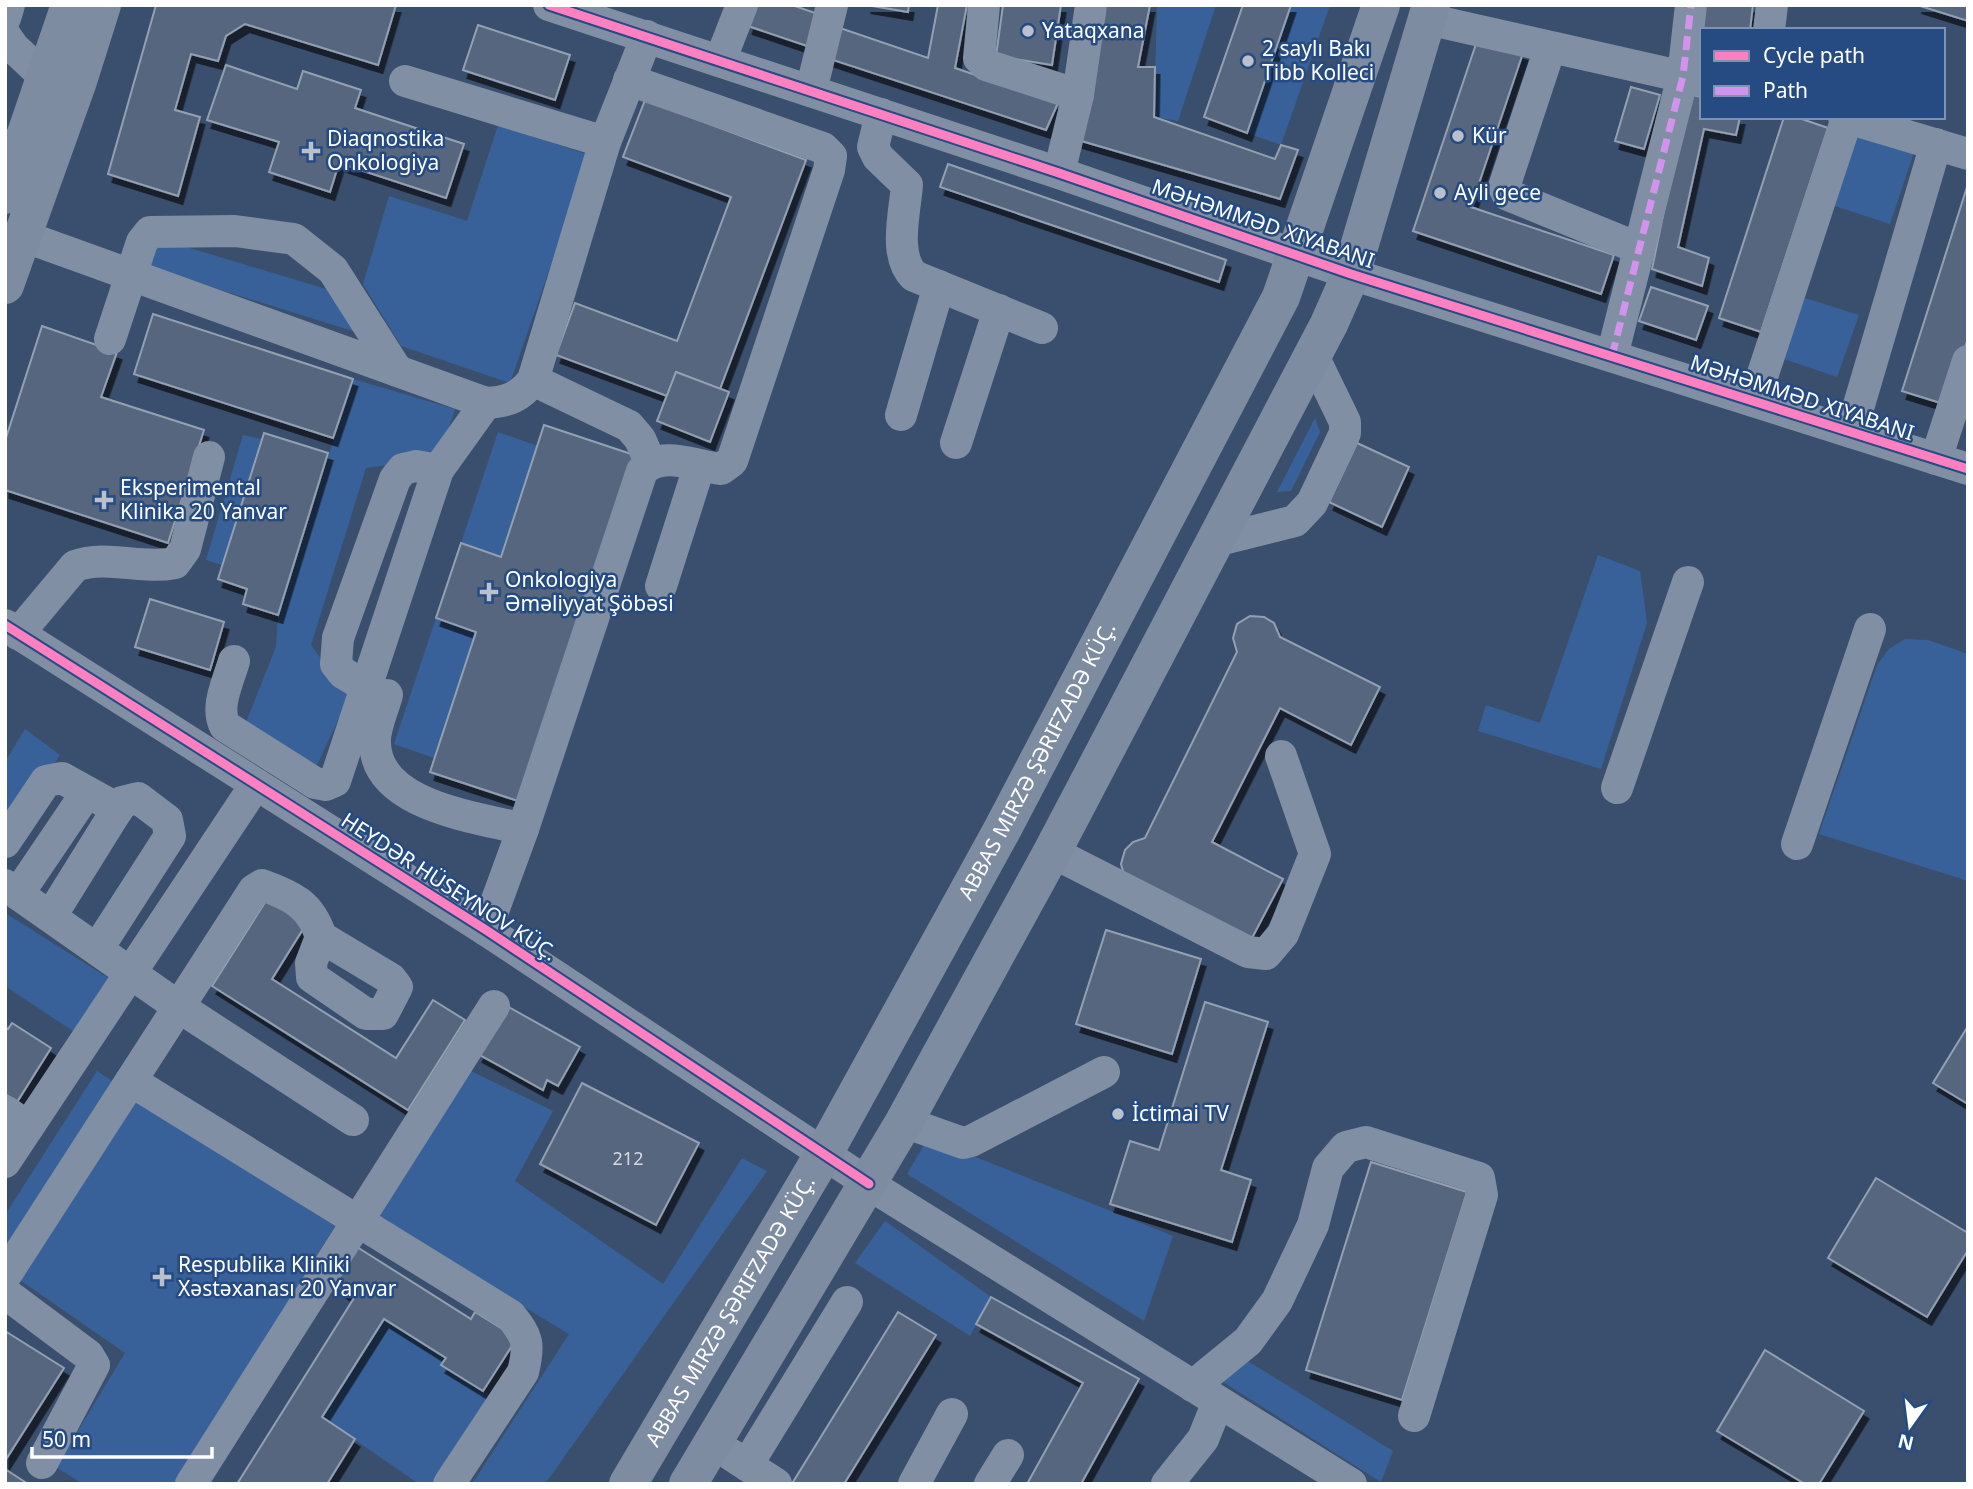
<svg xmlns="http://www.w3.org/2000/svg" width="1973" height="1489" viewBox="0 0 1973 1489" font-family="'Noto Sans',sans-serif">
<style>
.green{fill:#396199}
.building{fill:#56667e;stroke:#93a0b2;stroke-width:2;filter:url(#shadow)}
.lines{fill:none;stroke-linecap:round;stroke-linejoin:round}
.minor{stroke:#808fa3;stroke-width:32}
.major{stroke:#7e8ca1;stroke-width:38}
.quiet{stroke:#d193ec;stroke-width:7;stroke-dasharray:14 7;stroke-linecap:butt}
.cycleway-casing{stroke:#254b82;stroke-width:13}
.cycleway{stroke:#ff80c0;stroke-width:9}
.poi-dot{fill:#bac1cc;stroke:#254b82;stroke-width:2.5}
.labels{text-anchor:middle;stroke-width:5;stroke-linejoin:round;paint-order:stroke}
.number-label{font-size:18px;fill:#d5d9df}
.poi-label{font-size:21px;fill:#fff;stroke:#254b82;text-anchor:start}
.street-label{font-size:21px;fill:#fff;stroke:#254b82}
</style>
<defs>
<filter id="shadow"><feDropShadow dx="4.5" dy="8" stdDeviation="0" flood-color="#0009"/></filter>
</defs>
<rect width="100%" height="100%" fill="#3a4f6d"/>
<!-- green -->
<g class="green">
<polygon points="1157,5 1216,5 1178,121 1154,117"/>
<polygon points="1291,5 1330,5 1281,145 1247,133"/>
<polygon points="498,125 589,155 510,383 401,346 363,284 389,196 467,221"/>
<polygon points="1858,135 1914,152 1890,224 1832,205"/>
<polygon points="160,239 346,295 375,338 141,265"/>
<polygon points="1802,297 1859,315 1837,377 1781,358"/>
<polygon points="353,379 455,409 439,458 366,468 311,645 349,697 317,765 245,725 276,647 278,615"/>
<polygon points="1315,418 1320,432 1291,491 1277,492"/>
<polygon points="498,432 538,446 501,557 461,543"/>
<polygon points="243,435 261,439 222,565 206,560"/>
<polygon points="1598,555 1640,571 1647,623 1601,769 1478,731 1486,705 1540,723"/>
<polygon points="436,618 476,632 434,758 394,744"/>
<polygon points="1905,639 1928,640 1968,654 1968,881 1819,834 1877,665 1889,649"/>
<polygon points="25,729 60,755 5,838 5,762"/>
<polygon points="5,913 110,979 73,1031 5,986"/>
<polygon points="465,1068 553,1111 515,1181 663,1284 742,1158 767,1171 545,1484 472,1484 569,1334 378,1219"/>
<polygon points="97,1071 335,1226 175,1484 83,1484 56,1467 125,1353 20,1280 5,1299 5,1215"/>
<polygon points="928,1138 1173,1236 1144,1321 907,1174"/>
<polygon points="885,1221 991,1297 970,1336 855,1263"/>
<polygon points="384,1319 446,1358 442,1365 506,1406 458,1484 419,1484 322,1417"/>
<polygon points="1246,1360 1393,1451 1381,1482 1223,1382"/>
</g>
<!-- building -->
<g class="building">
<polygon points="156,5 396,5 378,65 245,24 226,36 218,61 191,54 175,110 200,117 178,196 108,174"/>
<polygon points="755,5 792,5 821,15 810,47 748,26"/>
<polygon points="866,5 909,5 908,12"/>
<polygon points="938,5 967,5 955,68 1058,103 1046,130 827,58 840,28 928,58"/>
<polygon points="1003,5 1061,5 1052,65 996,56"/>
<polygon points="1096,5 1150,5 1138,67 1155,67 1154,117 1275,159 1281,145 1298,150 1280,199 1078,140"/>
<polygon points="1243,5 1291,5 1247,133 1204,117"/>
<polygon points="1705,5 1753,5 1750,30 1702,30"/>
<polygon points="1917,5 1968,5 1968,21"/>
<polygon points="478,25 570,55 555,100 463,70"/>
<polygon points="1478,38 1523,53 1471,207 1614,255 1601,294 1413,231"/>
<polygon points="226,65 297,89 303,71 361,90 355,108 464,144 446,198 339,163 330,192 269,172 279,142 207,120"/>
<polygon points="1631,87 1660,95 1644,149 1615,141"/>
<polygon points="1688,94 1702,97 1702,117 1740,117 1736,135 1704,129 1678,247 1709,258 1702,286 1652,269"/>
<polygon points="645,100 806,160 720,389 676,372 667,396 556,355 575,303 677,341 731,197 623,157"/>
<polygon points="1784,117 1796,117 1828,128 1761,332 1719,318"/>
<polygon points="948,164 1226,260 1219,282 940,187"/>
<polygon points="1967,187 1968,338 1947,405 1902,391"/>
<polygon points="1651,287 1708,306 1696,340 1639,321"/>
<polygon points="153,314 353,379 333,438 134,374"/>
<polygon points="42,326 117,352 101,397 204,430 168,543 5,490 5,441"/>
<polygon points="676,372 729,392 710,442 657,421"/>
<polygon points="544,425 634,455 518,801 430,772 476,632 436,618 461,543 501,557"/>
<polygon points="264,433 328,453 278,615 243,604 247,589 218,579"/>
<polygon points="1357,443 1409,467 1382,527 1329,502"/>
<polygon points="150,599 224,622 210,670 135,647"/>
<polygon points="1250,616 1264,617 1274,623 1280,637 1380,687 1351,745 1280,708 1212,842 1283,879 1252,938 1124,875 1121,864 1125,850 1133,842 1145,838 1237,652 1233,638 1237,624"/>
<polygon points="269,896 308,921 272,979 396,1058 433,1000 465,1020 408,1110 212,986"/>
<polygon points="1106,930 1201,959 1172,1054 1076,1024"/>
<polygon points="1205,1002 1268,1022 1221,1170 1251,1180 1232,1242 1110,1204 1130,1141 1159,1150"/>
<polygon points="505,1005 580,1047 558,1086 547,1080 543,1090 478,1054"/>
<polygon points="12,1023 51,1048 17,1102 5,1094 5,1027 8,1029"/>
<polygon points="1968,1026 1968,1104 1933,1083"/>
<polygon points="582,1083 699,1143 656,1225 540,1164"/>
<polygon points="1371,1162 1467,1192 1402,1400 1306,1370"/>
<polygon points="1876,1178 1968,1233 1968,1250 1927,1317 1828,1258"/>
<polygon points="357,1247 471,1319 475,1312 517,1338 483,1391 441,1365 446,1358 384,1319 322,1417 355,1439 327,1484 237,1484 354,1298 334,1285"/>
<polygon points="991,1297 1139,1379 1081,1484 1027,1484 1083,1383 976,1324"/>
<polygon points="898,1312 936,1335 844,1484 796,1484 793,1482"/>
<polygon points="5,1331 64,1368 5,1461"/>
<polygon points="1765,1350 1864,1411 1819,1484 1805,1484 1717,1431"/>
<polygon points="5,1469 28,1484 5,1484"/>
</g>
<g class="lines">
<!-- minor -->
<g class="minor">
<polyline points="549,5 1059,173 1351,274 1968,469"/>
<polyline points="984,5 979,58 986,65 1078,95"/>
<polyline points="5,18 9,5"/>
<polyline points="1427,19 1702,81"/>
<polyline points="1769,30 1772,5"/>
<polyline points="5,35 14,48 47,79"/>
<polyline points="1550,48 1504,187 1508,195 1638,248"/>
<polyline points="720,61 742,5"/>
<polyline points="405,81 605,142"/>
<polyline points="811,91 832,5"/>
<path d="M881,114l-8,33 5,10 29,28c-2,27 -14,70 7,91l128,52"/>
<polyline points="1844,117 1968,154"/>
<polyline points="1059,173 1078,95 1091,5"/>
<path d="M23,236l463,167c22,-1 34,-6 47,-23l72,-238 42,-106"/>
<polyline points="110,339 142,242 150,232 235,231 294,239 333,270 396,369"/>
<polyline points="1612,356 1683,76 1691,5"/>
<polyline points="533,380 629,426 640,439 650,462"/>
<polyline points="1754,401 1847,118"/>
<polyline points="901,415 939,286"/>
<polyline points="1851,432 1936,144"/>
<polyline points="956,443 999,310"/>
<polyline points="1936,459 1968,361"/>
<polyline points="1215,541 1295,521 1312,503 1345,433 1345,422 1313,356"/>
<polyline points="661,586 699,467"/>
<polyline points="5,625 486,930 886,1195 1351,1484"/>
<path d="M18,634l57,-68c32,-12 66,4 100,-3l10,-14 24,-92"/>
<path d="M234,661c-6,21 -19,46 -9,65l90,57 11,2 9,-4 103,-311 48,-67"/>
<polyline points="368,688 343,673 336,664 338,638 395,479 403,469 416,466 438,470"/>
<path d="M387,695c-4,15 -13,33 -12,48 1,63 101,74 148,86"/>
<polyline points="1617,788 1688,582"/>
<polyline points="5,842 46,781 62,778 118,809"/>
<polyline points="1797,844 1870,629"/>
<polyline points="1052,852 1248,952 1266,954 1283,934 1315,854 1281,756"/>
<polyline points="5,885 179,1007 353,1120"/>
<polyline points="18,894 87,792"/>
<polyline points="51,916 122,802 138,798 167,820 170,836 98,948"/>
<path d="M486,930l37,-101 119,-358c20,-21 52,-5 79,-2l11,-8 97,-291 2,-14 -8,-8 -194,-68"/>
<path d="M131,1081l379,234c18,22 20,29 13,57l-74,112"/>
<polyline points="5,1111 28,1127"/>
<polyline points="904,1122 963,1143 971,1141 1104,1072"/>
<polyline points="5,1162 256,784"/>
<path d="M5,1276l249,-386 8,-5c31,11 49,20 59,52l-10,26 1,14 54,37h17l14,-27 -6,-8 -70,-42"/>
<polyline points="5,1293 88,1355 94,1365 42,1463"/>
<polyline points="1193,1386 1248,1341 1277,1301 1313,1225 1328,1168 1346,1147 1366,1142 1479,1178 1482,1195 1414,1416"/>
<polyline points="730,1454 776,1484"/>
<polyline points="747,1465 847,1302"/>
<polyline points="191,1484 494,1006"/>
<polyline points="914,1484 952,1414"/>
<polyline points="990,1484 1008,1455"/>
<polyline points="1167,1484 1203,1439 1218,1402"/>
</g>
<!-- major -->
<g class="major">
<polyline points="5,195 70,5"/>
<polyline points="5,285 78,81 102,5"/>
<path id="s1" d="M628,1484l195,-329 179,-325 279,-533 100,-292"/>
<polyline points="688,1484 904,1122 1052,852 1329,324 1351,274 1431,5"/>
</g>
<!-- quiet -->
<polyline class="quiet" points="1612,356 1683,76 1691,5"/>
<!-- cycleway casing -->
<g class="cycleway-casing">
<g id="cycleway">
<polyline points="549,5 1059,173 1351,274 1968,469"/>
<polyline points="5,625 486,930 869,1184"/>
</g>
</g>
<!-- cycleway -->
<use href="#cycleway" class="cycleway"/>
</g>
<!-- markers -->
<g class="poi-dot">
<circle cx="1028" cy="31" r="7"/>
<circle cx="1248" cy="61" r="7"/>
<circle cx="1458" cy="136" r="7"/>
<path d="M307.5 140.5h7v7h7v7h-7v7h-7v-7h-7v-7h7z"/>
<circle cx="1440" cy="193" r="7"/>
<path d="M100.5 489.5h7v7h7v7h-7v7h-7v-7h-7v-7h7z"/>
<path d="M485.5 581.5h7v7h7v7h-7v7h-7v-7h-7v-7h7z"/>
<circle cx="1118" cy="1114" r="7"/>
<path d="M158.5 1266.5h7v7h7v7h-7v7h-7v-7h-7v-7h7z"/>
</g>
<g class="labels">
<!-- number labels -->
<g class="number-label">
<text x="628" y="1165">212</text>
</g>
<!-- poi labels -->
<g class="poi-label">
<text x="1042" y="38">Yataqxana</text>
<text x="1262" y="56">2 saylı Bakı<tspan x="1262" dy="24">Tibb Kolleci</tspan></text>
<text x="1472" y="143">Kür</text>
<text x="327" y="146">Diaqnostika<tspan x="327" dy="24">Onkologiya</tspan></text>
<text x="1454" y="200">Ayli gece</text>
<text x="120" y="495">Eksperimental<tspan x="120" dy="24">Klinika 20 Yanvar</tspan></text>
<text x="505" y="587">Onkologiya<tspan x="505" dy="24">Əməliyyat Şöbəsi</tspan></text>
<text x="1132" y="1121">İctimai TV</text>
<text x="178" y="1272">Respublika Kliniki<tspan x="178" dy="24">Xəstəxanası 20 Yanvar</tspan></text>
</g>
<!-- street labels -->
<g class="street-label">
<text transform="translate(1263 224) rotate(19)" y="7">MƏHƏMMƏD XIYABANI</text>
<text transform="translate(1802 398) rotate(18)" y="7">MƏHƏMMƏD XIYABANI</text>
<text dy="7" stroke="none"><textPath href="#s1" startOffset="831">ABBAS MIRZƏ ŞƏRIFZADƏ KÜÇ.</textPath></text>
<text transform="translate(449 887) rotate(33)" y="7">HEYDƏR HÜSEYNOV KÜÇ.</text>
<text dy="7" stroke="none"><textPath href="#s1" startOffset="201">ABBAS MIRZƏ ŞƏRIFZADƏ KÜÇ.</textPath></text>
</g>
</g>
<!-- border -->
<rect width="1973" height="1489" fill="none" stroke="#ffffff" stroke-width="14"/>
<!-- legend -->
<rect x="1700" y="28" width="245" height="91" fill="#254b82" stroke="#7c93b4" stroke-width="2"/>
<rect x="1714" y="51" width="35" height="10" fill="#ff80c0" stroke="#7c93b4" stroke-width="2"/>
<text x="1763" y="63" font-size="21" fill="#ffffff">Cycle path</text>
<rect x="1714" y="86" width="35" height="10" fill="#d193ec" stroke="#7c93b4" stroke-width="2"/>
<text x="1763" y="98" font-size="21" fill="#ffffff">Path</text>
<!-- north arrow -->
<g transform="translate(1910 1426) rotate(194)" stroke="#254b82" stroke-width="5" paint-order="stroke">
<path d="M0-5L12 26L0 18L-12 26Z" fill="#ffffff"/>
<text y="-10" font-size="19" font-weight="bold" text-anchor="middle" fill="#ffffff">N</text>
</g>
<!-- scale -->
<path d="M32 1447v10h180v-10" fill="none" stroke="#ffffff" stroke-width="3.5"/>
<text x="42" y="1447" font-size="21" fill="#ffffff" stroke="#254b82" stroke-width="5" paint-order="stroke">50 m</text>
</svg>
